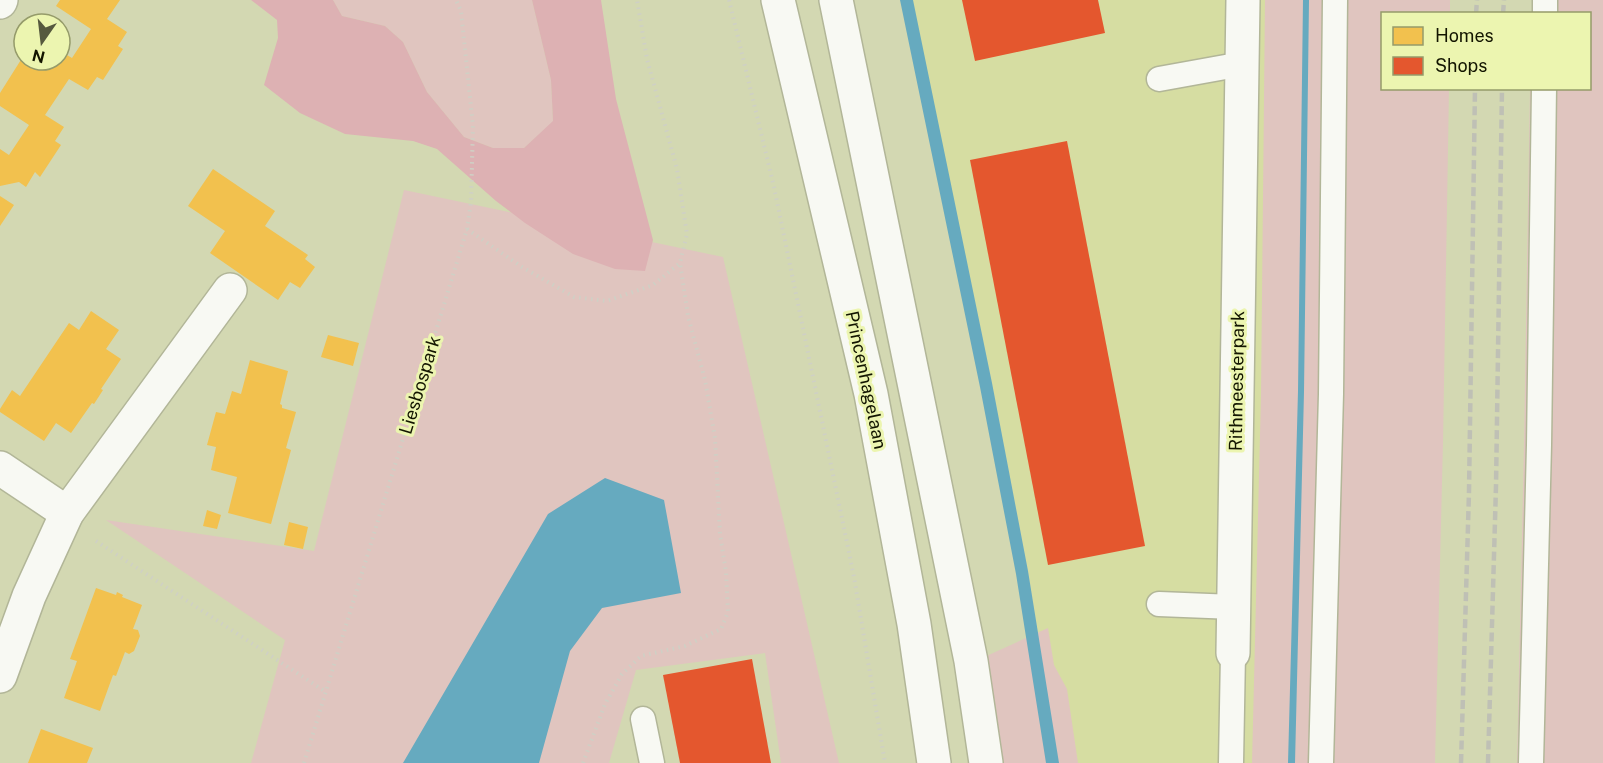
<svg xmlns="http://www.w3.org/2000/svg" width="1603" height="763" viewBox="0 0 1603 763" font-family="'Public Sans',sans-serif">
<style>
.built{fill:#d6dda2}
.green{fill:#e0c5bf}
.forest{fill:#ddb1b3}
.water{fill:#66aabf}
.homes{fill:#f2c14e}
.shops{fill:#e4572e}
.lines{fill:none;stroke-linecap:round;stroke-linejoin:round}
.service-casing{stroke:#b2b698;stroke-width:27}
.minor-casing{stroke:#b2b698;stroke-width:36}
.secondary-casing{stroke:#b2b698;stroke-width:36}
.path{stroke:#cfd0c5;stroke-width:4;stroke-dasharray:1.5 4.5;stroke-linecap:butt}
.service{stroke:#f8f9f3;stroke-width:24}
.minor{stroke:#f8f9f3;stroke-width:33}
.secondary{stroke:#f8f9f3;stroke-width:33}
.rail{stroke:#bfc0b5;stroke-width:4.5;stroke-dasharray:9 4.5;stroke-linecap:butt}
.labels{text-anchor:middle;stroke-width:6;stroke-linejoin:round;paint-order:stroke}
.street-label{font-size:18px;fill:#131500;stroke:#ecf5b0}
</style>
<rect width="100%" height="100%" fill="#d3d8b2"/>
<!-- built -->
<polygon class="built" points="902,0 1321,0 1306,763 1059,763 1028,571 992,383 916,19"/>
<!-- green -->
<g class="green">
<polygon points="333,0 532,0 551,80 553,122 524,148 493,148 464,137 427,92 403,42 385,26 342,16"/>
<polygon points="1265,0 1328,0 1314,763 1252,763 1261,394"/>
<polygon points="1343,0 1450,0 1450,13 1382,14 1382,88 1449,89 1443,442 1435,763 1328,763"/>
<polygon points="1553,0 1603,0 1603,763 1539,763 1552,89 1590,88 1590,14 1553,13"/>
<polygon points="1536,88 1522,763 1517,763 1524,444 1530,89"/>
<polygon points="404,190 723,257 839,763 781,763 765,653 636,670 609,763 251,763 285,640 106,520 314,551"/>
<polygon points="1048,628 1054,665 1067,689 1078,763 999,763 982,658"/>
</g>
<!-- forest -->
<polygon class="forest" points="251,0 333,0 342,16 385,26 403,42 427,92 464,137 493,148 524,148 553,121 551,80 532,0 601,0 616,99 653,240 645,271 615,269 573,254 525,223 496,201 437,149 413,141 345,134 300,113 264,85 278,38 277,20"/>
<!-- water -->
<g class="water">
<polygon points="900,0 913,0 992,383 1028,571 1059,763 1046,763 1016,574 980,387"/>
<polygon points="1303,0 1309,0 1304,392 1295,763 1288,763 1298,391"/>
<polygon points="605,478 664,500 681,593 602,608 570,651 539,763 403,763 548,514"/>
</g>
<!-- homes -->
<g class="homes">
<polygon points="60,0 120,0 107,19 127,32 118,46 123,49 103,80 97,77 88,90 69,79 45,115 64,127 55,141 61,145 40,177 35,172 26,187 19,182 0,186 0,149 9,155 29,125 0,106 0,93 24,55 24,60 60,60 60,51 72,58 91,29 56,6"/>
<polygon points="213,169 275,211 265,226 308,255 305,259 315,267 300,288 290,282 278,300 210,253 225,231 188,206"/>
<polygon points="0,196 14,205 0,226"/>
<polygon points="91,311 119,330 106,349 121,359 101,389 103,390 94,404 92,403 71,433 56,423 44,441 0,412 0,409 12,390 20,396 69,323 79,330"/>
<polygon points="328,335 359,343 353,366 321,357"/>
<polygon points="250,360 288,371 280,404 282,405 282,408 296,412 286,448 291,450 271,524 228,513 237,477 211,470 216,447 207,445 216,412 225,414 232,391 241,394"/>
<polygon points="207,510 221,515 217,529 203,526"/>
<polygon points="289,522 308,527 303,549 284,545"/>
<polygon points="96,588 116,595 117,592 123,595 122,597 142,605 133,629 138,630 140,636 134,651 129,654 125,652 116,676 113,675 100,711 64,698 77,661 70,659"/>
<polygon points="41,729 93,748 87,763 28,763"/>
</g>
<!-- shops -->
<g class="shops">
<polygon points="962,0 1098,0 1105,33 975,61"/>
<polygon points="1067,141 1145,546 1048,565 970,160"/>
<polygon points="752,659 771,763 680,763 663,675"/>
</g>
<g class="lines">
<!-- service casing -->
<g class="service-casing">
<g id="service">
<polyline points="1545,14 1545,0"/>
<polyline points="1159,79 1242,64"/>
<polyline points="1159,604 1234,607"/>
<polyline points="643,719 652,763"/>
<polyline points="1231,763 1233,653"/>
<polyline points="1321,763 1331,394 1335,0"/>
<polyline points="1531,763 1539,445 1544,88"/>
</g>
</g>
<!-- minor casing -->
<g class="minor-casing">
<g id="minor">
<polyline points="0,2 1,0"/>
<polyline points="0,468 67,513"/>
<polyline points="1233,653 1243,0"/>
<polyline points="0,676 29,596 67,513 230,290"/>
</g>
</g>
<!-- secondary casing -->
<g class="secondary-casing">
<g id="secondary">
<polyline points="778,0 871,394 914,624 934,763"/>
<polyline points="836,0 971,661 986,763"/>
</g>
</g>
<!-- path -->
<g class="path">
<polyline points="729,0 774,187 854,577 885,763"/>
<polyline points="467,229 522,267 574,297 607,301 653,285 680,263 687,234 677,169 647,59 637,0"/>
<polyline points="96,541 326,692"/>
<polyline points="304,763 467,229 471,202 473,126 461,11 456,0"/>
<polyline points="583,763 605,704 622,674 641,656 685,646 721,629 728,612 726,572 720,534 715,438 705,380 688,316 680,263"/>
</g>
<!-- service -->
<use href="#service" class="service"/>
<!-- minor -->
<use href="#minor" class="minor"/>
<!-- secondary -->
<use href="#secondary" class="secondary"/>
<!-- rail -->
<g class="rail">
<polyline points="1476,14 1477,0"/>
<polyline points="1503,14 1504,0"/>
<polyline points="1461,763 1469,492 1475,88"/>
<polyline points="1488,763 1496,486 1502,88"/>
</g>
</g>
<g class="labels">
<!-- street labels -->
<g class="street-label">
<text transform="translate(866 380) rotate(78)" y="6">Princenhagelaan</text>
<text transform="translate(1237 381) rotate(-89)" y="6">Rithmeesterpark</text>
<text transform="translate(420 385) rotate(-73)" y="6">Liesbospark</text>
</g>
</g>
<!-- legend -->
<rect x="1381" y="12" width="210" height="78" fill="#ecf5b0" stroke="#959b6a" stroke-width="1.5"/>
<rect x="1393" y="27" width="30" height="18" fill="#f2c14e" stroke="#959b6a" stroke-width="1.5"/>
<text x="1435" y="42" font-size="18" fill="#131500">Homes</text>
<rect x="1393" y="57" width="30" height="18" fill="#e4572e" stroke="#959b6a" stroke-width="1.5"/>
<text x="1435" y="72" font-size="18" fill="#131500">Shops</text>
<!-- north arrow -->
<g transform="translate(42 42) rotate(194)"><circle r="28" fill="#ecf5b0" stroke="#959b6a" stroke-width="1.5"/>
<path d="M0-4.5L10 22L0 15L-10 22Z" fill="#56593e"/>
<text y="-9" font-size="16" font-weight="bold" text-anchor="middle" fill="#131500">N</text>
</g>
</svg>
